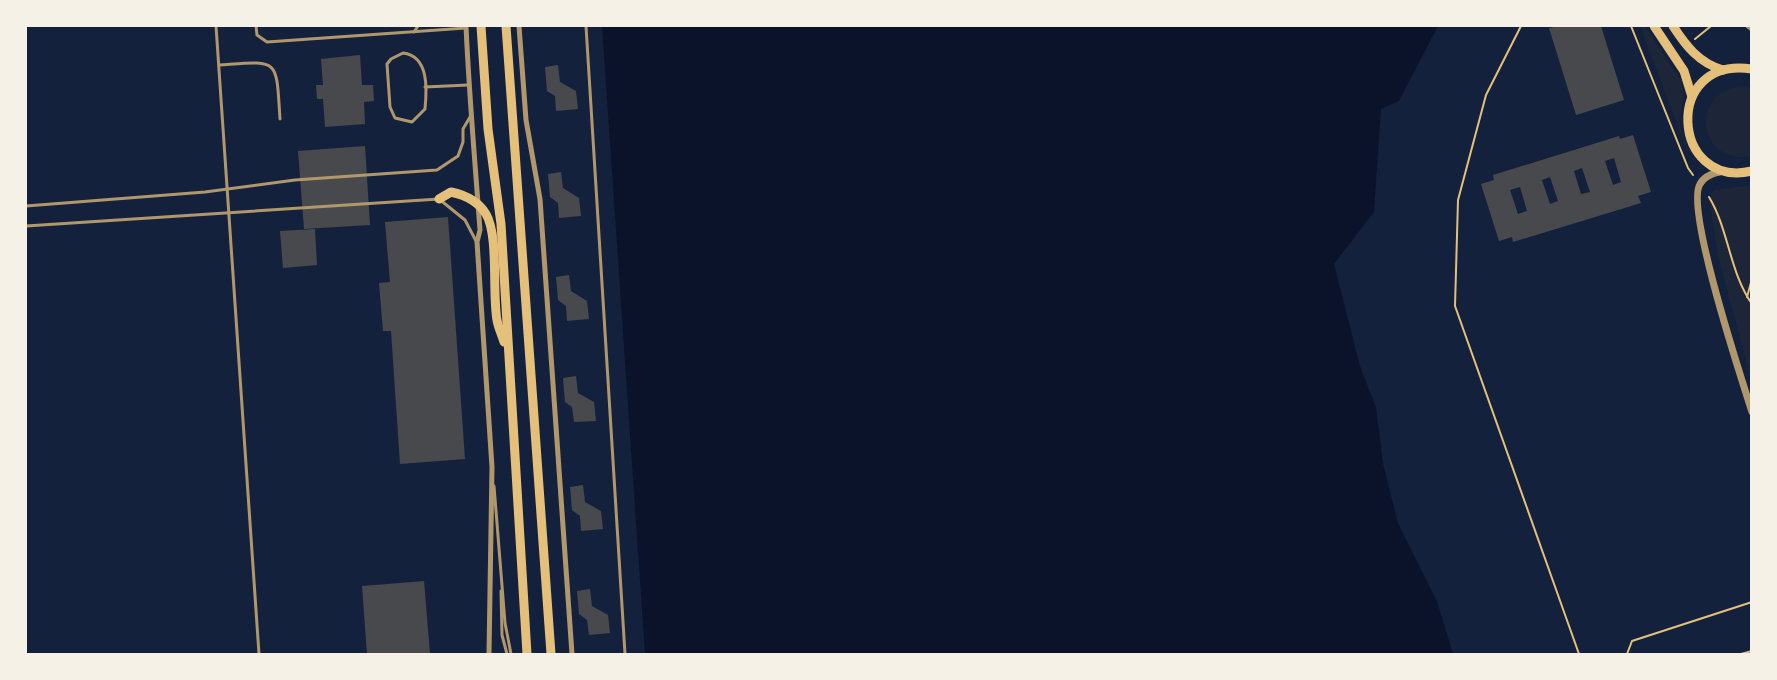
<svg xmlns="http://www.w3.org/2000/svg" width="1777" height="680" viewBox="0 0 1777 680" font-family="'Libre Baskerville',serif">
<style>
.green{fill:#1d2539}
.water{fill:#0b132b}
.building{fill:#48494c;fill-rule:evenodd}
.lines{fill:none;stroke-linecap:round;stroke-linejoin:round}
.path{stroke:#e5c07b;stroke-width:2}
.service{stroke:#b1986c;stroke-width:3}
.minor{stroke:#b1986c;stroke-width:5}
.tertiary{stroke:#b1986c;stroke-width:7}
.primary{stroke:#e5c07b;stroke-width:9}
.trunk{stroke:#e5c07b;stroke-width:9}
</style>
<rect width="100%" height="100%" fill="#14213d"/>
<!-- green -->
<g class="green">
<polygon points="1640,26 1645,26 1682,82 1684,96 1679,123 1693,166"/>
<path d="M1740,86l12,2 -1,68c-51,10 -64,-61 -11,-70z"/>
<polygon points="1743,186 1751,186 1751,378 1718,256 1709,199 1714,190"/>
</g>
<!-- water -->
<polygon class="water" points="602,26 1438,26 1399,101 1381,109 1374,212 1334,264 1360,366 1376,407 1383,463 1398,523 1437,601 1453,654 645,654"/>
<!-- building -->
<g class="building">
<polygon points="1558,26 1601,26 1624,100 1576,115 1549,28"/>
<polygon points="360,55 362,85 373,85 374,101 364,102 365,124 325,127 323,99 317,99 316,85 323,85 321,59"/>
<polygon points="558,65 560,82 576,91 578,109 556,111 555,96 547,91 545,67"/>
<path d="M1633,135l18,57 -13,4 3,7 -128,39 -1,-5 -13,4 -18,-57 13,-4 -1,-5 126,-39 1,3zM1614,158l7,24 -8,3 -8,-24zM1582,168l8,24 -9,2 -7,-23zM1550,177l8,24 -8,3 -8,-24zM1520,187l7,24 -9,3 -8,-24z"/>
<polygon points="365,146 370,225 304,229 298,151"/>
<polygon points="561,172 563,188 579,198 581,216 559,218 558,203 550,197 548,174"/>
<polygon points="448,217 465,459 400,464 391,331 383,331 379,283 390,282 385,222"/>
<polygon points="315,229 317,265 283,268 280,231"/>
<polygon points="569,275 571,291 587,301 589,319 567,321 566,306 558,300 556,277"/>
<polygon points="576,376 578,393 594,402 596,421 574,422 572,407 565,402 563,378"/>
<polygon points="583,485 585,502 601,511 603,529 581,531 580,516 572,510 570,487"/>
<polygon points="424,581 430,654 367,654 362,586"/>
<polygon points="590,589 592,606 608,615 610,633 589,635 587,620 579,614 577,591"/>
</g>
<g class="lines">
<!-- path -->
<g class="path">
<polyline points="1521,26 1486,95 1458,200 1455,306 1579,654"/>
<polyline points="1631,26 1688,168 1693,175"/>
<polyline points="1695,39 1711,26"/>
<path d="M1709,197c20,33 20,74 43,107"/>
<polyline points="1752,262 1752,271"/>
<polyline points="1747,297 1752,279"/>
<polyline points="1627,654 1632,641 1752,602"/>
<polyline points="1741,654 1752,651"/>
</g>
<!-- service -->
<g class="service">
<polyline points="216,26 259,654"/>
<polyline points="256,26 257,35 267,42 466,28"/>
<polyline points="586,26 625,654"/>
<polyline points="414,32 418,26"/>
<path d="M403,53c26,3 24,36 22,56l-13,13 -17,-4 -5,-11 -3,-43 4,-5z"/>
<path d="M219,65c61,-4 57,-8 61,54"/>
<polyline points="425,87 468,85"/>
<polyline points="26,206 205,192 295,180 437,170 458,156 463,142 463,129 470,117"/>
<polyline points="26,226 439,199 465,220 476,241"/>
<polyline points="494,486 505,623 511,654"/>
<polyline points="501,591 502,635 507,654"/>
</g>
<!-- minor -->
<g class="minor">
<path d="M466,26c3,68 9,136 14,204l-3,12 15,225 -3,187"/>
<polyline points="519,26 526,120 540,199 572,654"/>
<polyline points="1748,26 1752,29"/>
</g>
<!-- tertiary -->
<path class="tertiary" d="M1724,171c-9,2 -19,4 -24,13 -15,24 41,193 52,228"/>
<!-- primary -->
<g class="primary">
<polyline points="481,26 488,129 501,224 527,654"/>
<polyline points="506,26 551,654"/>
<path d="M439,199l12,-7c14,3 27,9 35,22 13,22 6,79 11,106 1,7 5,15 7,22"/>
</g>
<!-- trunk -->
<g class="trunk">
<polyline points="1654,26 1684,71 1692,97"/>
<path d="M1673,26c13,20 26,37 50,44"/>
<path d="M1752,69c-90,-14 -81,121 0,102"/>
</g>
</g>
<!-- border -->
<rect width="1777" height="680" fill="none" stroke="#f6f1e7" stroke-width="54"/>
</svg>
